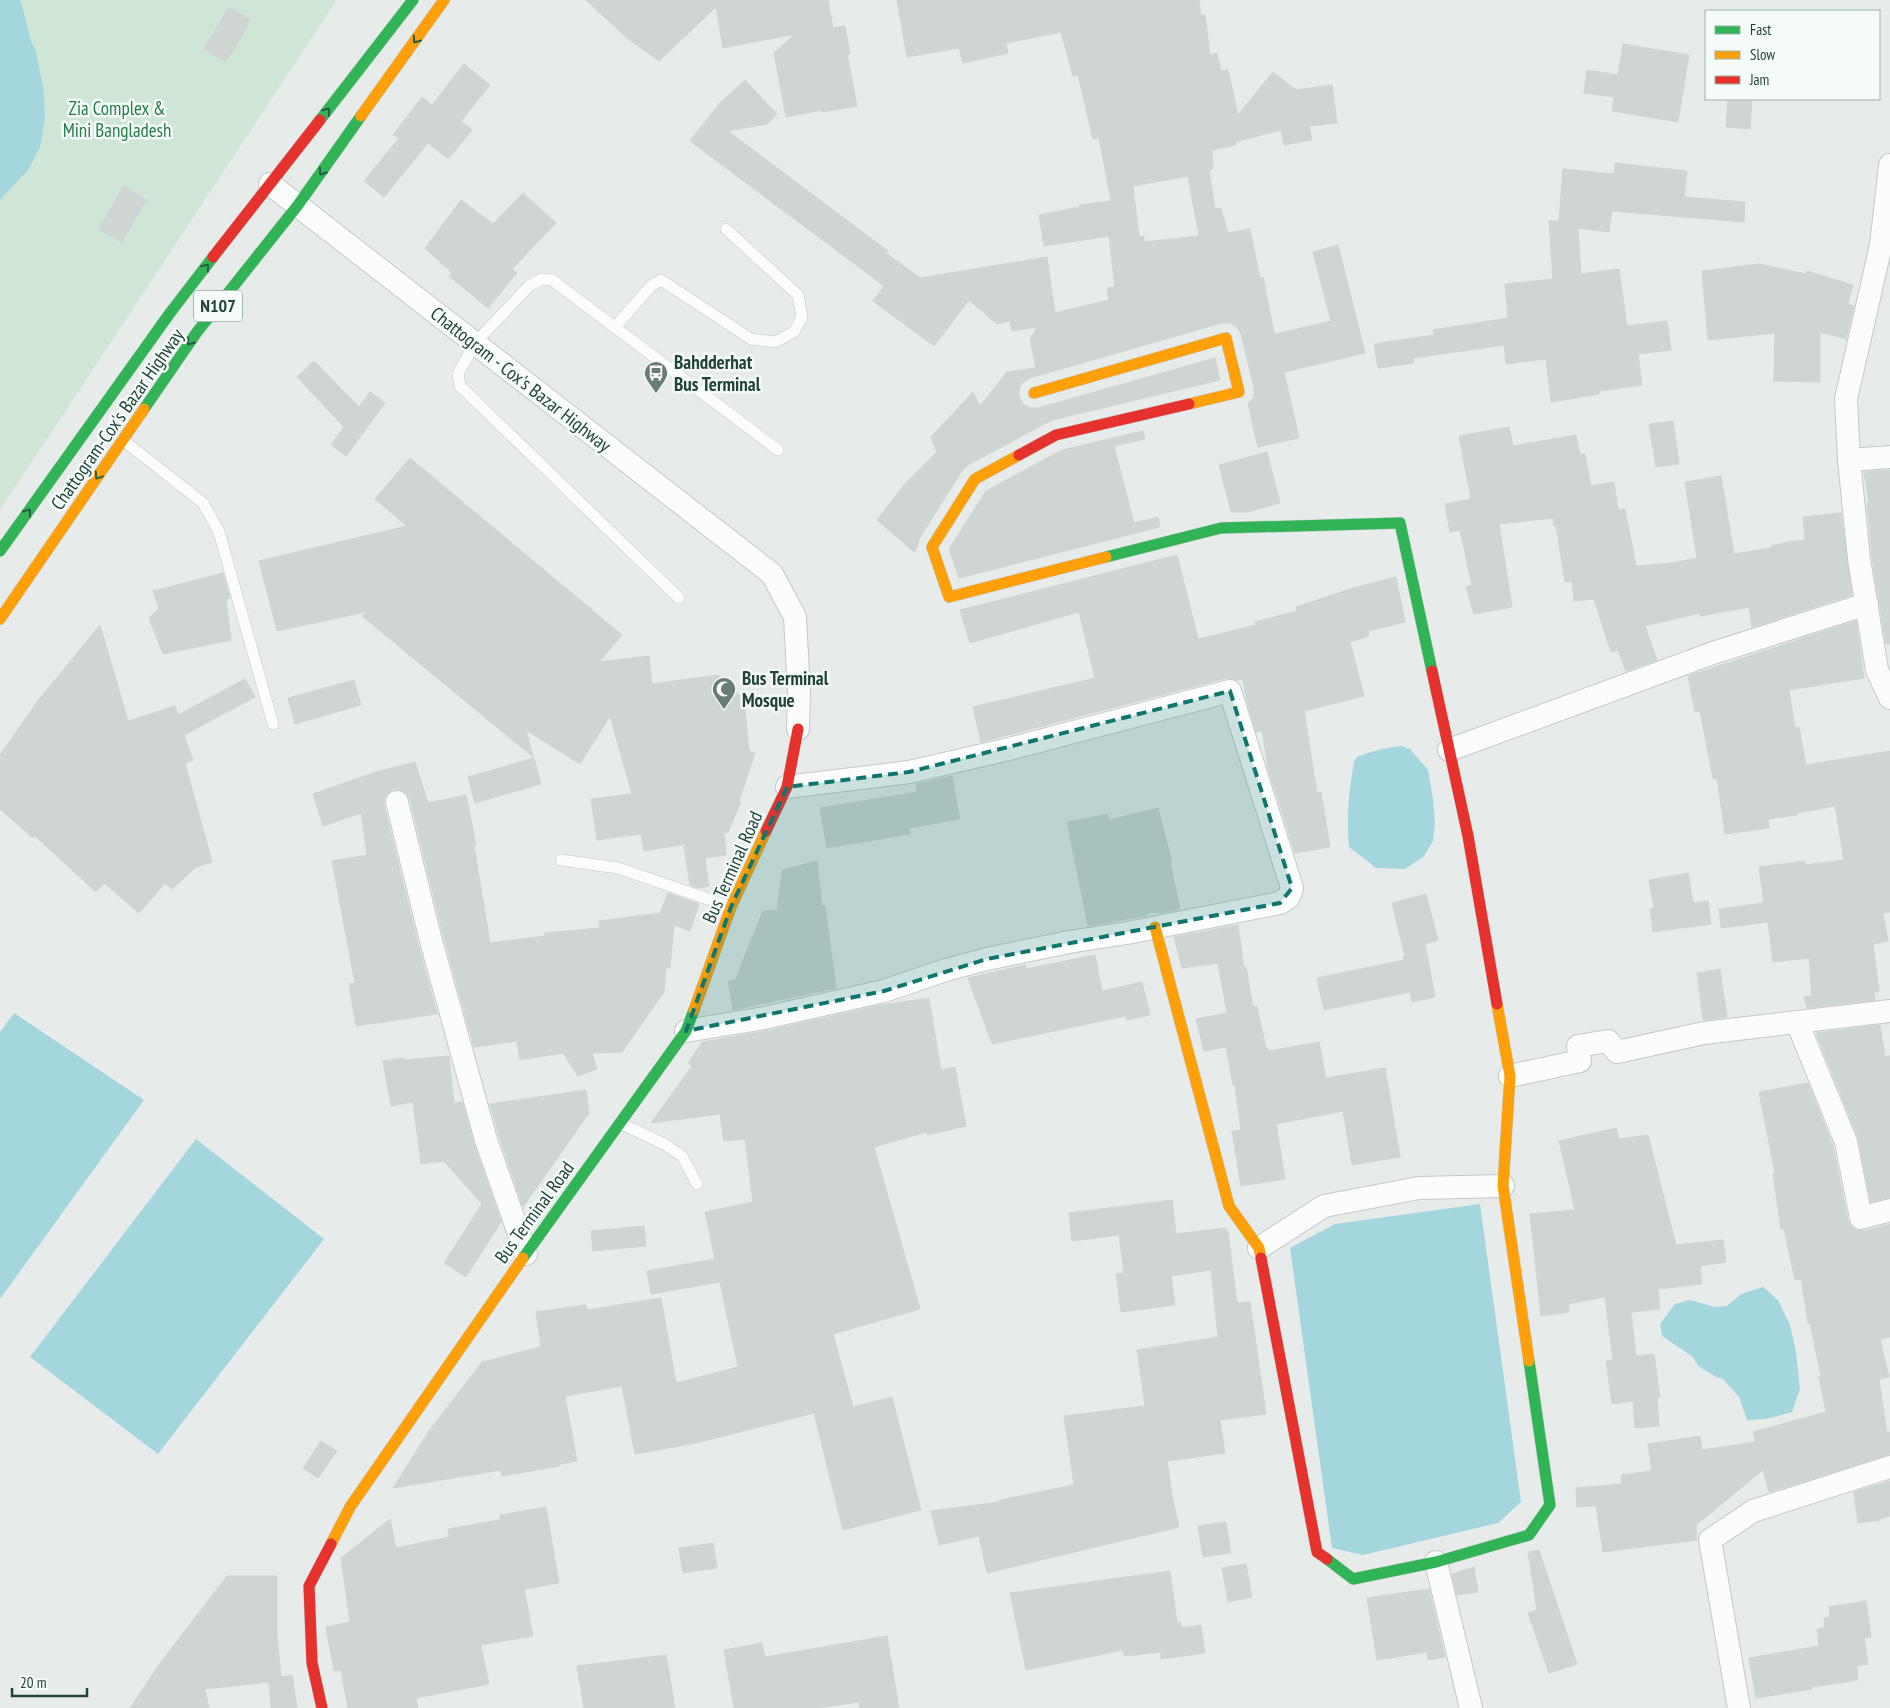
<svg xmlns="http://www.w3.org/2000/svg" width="1890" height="1708" viewBox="0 0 1890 1708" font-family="'PT Sans Narrow',sans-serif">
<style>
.green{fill:#cfe6d6}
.water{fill:#a4d6de}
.building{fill:#ced5d3;stroke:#cfd5d3;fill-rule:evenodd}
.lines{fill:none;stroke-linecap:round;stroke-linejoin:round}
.lane-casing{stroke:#c4c9c7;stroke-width:12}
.street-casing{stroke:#c4c9c7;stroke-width:24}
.fast-casing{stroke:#c2cac7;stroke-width:12}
.slow-casing{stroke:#c2cac7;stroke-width:12}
.jam-casing{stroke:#c2cac7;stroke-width:12}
.lane{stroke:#fbfcfc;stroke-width:11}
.street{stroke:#fbfcfc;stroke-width:22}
.fast{stroke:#30b455;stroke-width:11}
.slow{stroke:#ff9f0a;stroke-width:11}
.jam{stroke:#e5322d;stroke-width:11}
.oneway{stroke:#255f40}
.marked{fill:#0f766e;fill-opacity:0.2;stroke:#0f766e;stroke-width:4;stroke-dasharray:10 6;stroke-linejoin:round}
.labels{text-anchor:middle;stroke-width:5;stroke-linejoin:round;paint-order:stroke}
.shield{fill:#f5fbf8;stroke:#617a72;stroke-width:1}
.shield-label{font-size:18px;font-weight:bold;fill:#214339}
.park-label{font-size:19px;fill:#267e47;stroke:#f5fbf8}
.poi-label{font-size:19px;font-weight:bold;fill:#214339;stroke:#f5fbf8;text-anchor:start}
.street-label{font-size:19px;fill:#214339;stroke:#f5fbf8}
</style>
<rect width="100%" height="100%" fill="#e7ecea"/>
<!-- green -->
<polygon class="green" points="0,0 337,0 0,510"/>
<!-- water -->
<g class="water">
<polygon points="0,0 19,0 21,2 31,41 36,51 44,93 45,118 40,147 28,170 0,200"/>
<path d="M1401,746l9,3 18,21 5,29 2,25 -2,17 -9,15 -19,13 -29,-1 -27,-21c-3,-29 0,-56 5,-85l3,-5c14,-6 28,-9 44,-11z"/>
<polygon points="14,1013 144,1100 0,1299 0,1032"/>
<polygon points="196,1139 324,1239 158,1454 30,1357"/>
<polygon points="1480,1204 1521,1502 1498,1523 1363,1555 1332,1548 1290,1248 1335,1224"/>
<polygon points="1763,1287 1778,1300 1790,1325 1796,1352 1800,1389 1792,1412 1766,1419 1747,1420 1739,1397 1723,1379 1716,1377 1698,1366 1693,1357 1662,1336 1660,1324 1675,1304 1690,1300 1715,1307 1727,1306 1741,1294"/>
</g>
<!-- building -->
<g class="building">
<polygon points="586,0 828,0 833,28 845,26 850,54 847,54 857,106 822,112 822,110 786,117 774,53 795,34 723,48 716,7 659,61 627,38"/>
<path d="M897,0h302l2,15h4l5,40 7,-2 4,18 7,-1 10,45 35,-43 23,18 36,-5 5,38 -28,3 3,14 -28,5 -3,-15 -46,12 1,3 -24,5 1,19 -4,1 6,39 6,-1 7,25 22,-4 10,49 3,-1 11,56 2,1 55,-13 -18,-69 25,-7 27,108 -81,19 15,66 -41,9 -10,-43 6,-7v-9l-13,-54 -4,-7 -7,-4h-8l-192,55 -8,5 -3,7v7l5,8 7,3h7l177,-50 5,22 -168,40 -84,45 -6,6 -43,68 -2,9 -3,4 -37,-32 27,-35 33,-33 -6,-15 42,-45 7,14 27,-34 29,-4 -6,-29 7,-12 -25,4 -2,-10 -13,3 -28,-24 -35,46 -61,-45 11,-15 -194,-145 29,-37 26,-24 32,34 -10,10 -39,7 160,120 -2,2 34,25 127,-21 8,56 54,-13 -2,-12 8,-1 -6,-51 -65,10 -5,-31 41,-8 -1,-2 32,-4 -12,-63 -6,1 -15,-64 -5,1 -12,-44 -55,11 2,10 -45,10 -4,-15 -52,9zM1188,176l11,60 -55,6v-6l-5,1 -6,-51z"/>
<polygon points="229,7 251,20 226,62 204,49"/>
<polygon points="1623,44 1689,55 1678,122 1612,111 1614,97 1584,93 1587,70 1618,75"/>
<polygon points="464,64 490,85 461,121 472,130 448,159 428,143 384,197 364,181 399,138 393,135 422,97 432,105"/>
<polygon points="1728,99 1752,99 1750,129 1726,127"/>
<polygon points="1615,163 1687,171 1684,197 1745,202 1744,222 1612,211 1609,232 1578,228 1581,274 1619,269 1627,326 1667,321 1671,350 1638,354 1642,385 1599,391 1599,394 1551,402 1546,359 1506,364 1504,345 1413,358 1414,363 1378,368 1374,344 1434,335 1433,330 1508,318 1505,284 1553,279 1549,221 1559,221 1563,169 1614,174"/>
<polygon points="124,186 146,200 122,242 99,229"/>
<polygon points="523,193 556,223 512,269 517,273 488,308 449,276 452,273 425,248 461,200 493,224"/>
<polygon points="1759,264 1806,274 1807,271 1853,285 1848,304 1854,306 1846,339 1820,332 1820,382 1774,381 1775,333 1708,340 1702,271"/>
<polygon points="314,361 359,407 370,392 385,403 346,456 331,445 344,427 297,377"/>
<polygon points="1673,421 1679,464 1656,467 1649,424"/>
<polygon points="1509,427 1513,446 1576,435 1580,455 1585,454 1591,486 1614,482 1618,510 1625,509 1636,566 1672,563 1697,558 1685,482 1721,476 1734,554 1771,548 1771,546 1788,542 1805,540 1803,517 1841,513 1852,595 1752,627 1749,607 1700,616 1699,613 1645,626 1657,660 1626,671 1618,650 1611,652 1594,599 1574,601 1572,581 1565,582 1556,525 1554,526 1553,518 1499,524 1512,607 1474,614 1466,587 1472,585 1460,530 1450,532 1445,504 1471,499 1459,436"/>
<polygon points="1143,431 1145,439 1114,446 1134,523 1158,517 1160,527 959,578 949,549 986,491 1062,450"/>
<polygon points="1267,452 1280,503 1247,512 1231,512 1219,465"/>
<polygon points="410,458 622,635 599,662 649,656 652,684 718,675 744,700 749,751 755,753 739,801 741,802 728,832 724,833 726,855 705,858 709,886 698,888 690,885 684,847 686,844 644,851 641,834 597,840 591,799 632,794 610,716 580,764 526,730 533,757 362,616 370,611 277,631 259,561 407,526 375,499"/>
<polygon points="1890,470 1890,644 1886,644 1872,557 1867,503 1869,503 1864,472"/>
<polygon points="1177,555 1198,638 1199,639 1256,625 1255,622 1297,611 1296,607 1353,588 1396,577 1405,622 1368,631 1369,636 1350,642 1364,696 1304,711 1317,793 1321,792 1330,847 1295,853 1268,768 1262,731 1256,732 1246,698 1243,679 1237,680 1227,678 981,742 973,707 1095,678 1079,612 970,643 960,610"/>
<polygon points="223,573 230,597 226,600 231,640 163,654 149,618 159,609 153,591"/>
<polygon points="1856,621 1864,678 1789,690 1795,728 1799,727 1806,765 1890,751 1890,912 1883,913 1888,941 1873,944 1879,992 1874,992 1875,1000 1807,1008 1804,997 1812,996 1809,958 1773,962 1768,922 1721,928 1719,909 1764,903 1759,867 1805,861 1805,865 1844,860 1835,806 1797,813 1797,815 1768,819 1769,828 1725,834 1717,778 1713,779 1700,711 1695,712 1688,676"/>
<polygon points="100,625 128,721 175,706 178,715 245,679 255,697 184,735 193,760 185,763 212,862 196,867 172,889 165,883 139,913 104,883 96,892 35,836 33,838 0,809 0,755 37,702"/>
<polygon points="354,680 361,705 295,724 288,698"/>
<polygon points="534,758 541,784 475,803 468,777"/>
<polygon points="415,762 428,803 466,795 476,845 474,846 490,943 545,936 545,933 600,928 599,921 660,913 668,893 699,904 690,931 674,925 670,968 666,968 664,992 622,1052 592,1053 597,1069 578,1076 563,1053 520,1060 517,1041 474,1047 443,934 410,799 406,793 400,789 393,789 388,793 384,799 384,805 417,940 437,1014 356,1026 349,984 355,983 332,861 367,855 361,813 323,826 313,794 376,772"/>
<polygon points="952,776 960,819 909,828 910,834 827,848 820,808 917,792 916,784"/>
<polygon points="1158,808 1172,862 1170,862 1180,909 1161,913 1151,912 1144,916 1088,926 1067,822 1108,814 1109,820"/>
<polygon points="817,861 822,906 825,906 836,988 733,1010 728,981 735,980 763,911 777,910 782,870"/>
<polygon points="1688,873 1693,903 1708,901 1711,924 1653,932 1650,909 1654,908 1649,880"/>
<polygon points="1426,894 1438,940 1425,944 1435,997 1412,1002 1410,992 1324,1010 1317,978 1404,960 1403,956 1405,956 1392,903"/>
<polygon points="1238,925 1244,967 1246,967 1253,1007 1257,1006 1266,1048 1268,1048 1269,1051 1319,1042 1326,1078 1385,1068 1400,1157 1352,1165 1343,1111 1276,1124 1285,1179 1241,1186 1232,1131 1241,1130 1235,1085 1233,1085 1226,1047 1204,1051 1196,1019 1227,1013 1218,963 1182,968 1174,937"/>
<polygon points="1095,955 1102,991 1142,982 1150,1015 1127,1020 1126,1016 992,1044 968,978 1025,965 1026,969"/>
<polygon points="1720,969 1727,1017 1703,1020 1697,973"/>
<polygon points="929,998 941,1070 955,1067 966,1126 927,1135 927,1132 874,1147 920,1309 833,1334 853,1407 892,1397 921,1510 843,1530 814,1413 696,1443 635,1454 622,1386 565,1396 577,1461 560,1464 560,1466 502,1476 501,1470 393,1488 429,1431 482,1362 541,1347 536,1312 586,1305 587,1310 661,1298 676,1383 738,1367 720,1282 651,1294 647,1271 715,1259 705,1212 753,1202 745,1139 724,1141 720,1114 651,1123 692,1066 688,1063 702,1042 766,1031 882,1005"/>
<polygon points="1880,1025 1885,1057 1890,1056 1890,1197 1871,1202 1858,1137 1816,1033"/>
<polygon points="449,1056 454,1103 462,1102 474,1144 501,1222 466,1277 444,1263 482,1204 444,1161 421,1164 413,1102 391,1106 383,1061 403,1058 404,1060"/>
<polygon points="1808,1083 1833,1146 1848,1221 1851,1226 1857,1230 1864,1231 1890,1224 1890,1337 1880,1339 1889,1377 1879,1379 1887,1433 1890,1432 1890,1454 1769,1492 1763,1470 1696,1525 1697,1540 1603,1552 1596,1506 1577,1507 1576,1488 1622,1484 1621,1475 1652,1471 1648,1444 1700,1436 1702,1450 1755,1442 1753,1432 1826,1412 1819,1377 1821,1376 1810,1323 1808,1323 1801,1279 1795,1280 1784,1229 1781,1229 1773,1173 1775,1173 1759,1092"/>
<polygon points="586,1090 589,1113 523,1207 499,1136 490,1104"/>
<polygon points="1616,1128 1619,1139 1648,1135 1676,1245 1723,1240 1726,1262 1700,1266 1702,1284 1658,1289 1660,1309 1631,1312 1636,1356 1654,1354 1660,1397 1657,1398 1659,1426 1635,1428 1633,1401 1612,1404 1606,1361 1613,1360 1605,1297 1568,1304 1569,1312 1541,1316 1530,1214 1575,1210 1559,1141"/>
<polygon points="1172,1200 1176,1234 1225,1228 1228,1232 1237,1303 1250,1302 1266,1414 1220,1420 1225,1453 1167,1461 1173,1501 1179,1527 987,1573 979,1536 939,1545 931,1511 1000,1502 1000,1500 1074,1485 1064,1416 1145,1406 1137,1350 1218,1337 1211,1270 1171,1276 1175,1305 1121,1312 1116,1274 1124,1273 1119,1235 1072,1241 1069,1213"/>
<polygon points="644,1226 646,1246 593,1251 591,1231"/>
<polygon points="321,1441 337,1451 318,1478 303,1468"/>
<polygon points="1890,1481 1890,1516 1881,1518 1881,1520 1858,1523 1854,1492"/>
<polygon points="546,1507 559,1583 524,1589 533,1636 481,1645 489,1684 416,1698 418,1708 348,1708 341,1670 334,1671 326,1627 350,1622 341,1558 390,1519 396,1548 449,1537 448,1529 500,1520 500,1515"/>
<polygon points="1226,1522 1231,1553 1203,1557 1198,1526"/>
<polygon points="713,1543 717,1568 683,1573 679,1548"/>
<polygon points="1539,1550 1577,1664 1549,1673 1528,1613 1537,1610 1528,1552"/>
<polygon points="1246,1564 1252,1597 1228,1602 1222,1568"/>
<polygon points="1474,1567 1478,1592 1457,1595 1452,1574"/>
<polygon points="1170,1571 1177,1623 1180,1622 1182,1628 1201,1625 1205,1653 1161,1659 1161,1652 1124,1656 1123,1650 1026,1670 1010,1593"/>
<polygon points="227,1576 277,1576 277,1635 281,1677 292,1675 297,1708 271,1708 269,1682 205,1689 209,1708 130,1708 158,1666"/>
<polygon points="1429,1589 1445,1657 1428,1660 1427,1652 1377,1660 1367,1598"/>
<polygon points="1866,1601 1871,1637 1864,1638 1868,1664 1857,1666 1858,1680 1812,1687 1812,1689 1756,1698 1749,1658 1819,1646 1817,1629 1825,1627 1824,1618 1830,1617 1829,1607"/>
<polygon points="887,1636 899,1708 860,1708 859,1702 819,1708 734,1708 724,1650 762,1643 765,1657"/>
<polygon points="666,1655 675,1708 584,1708 577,1666"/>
</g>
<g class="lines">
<!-- lane casing -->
<g class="lane-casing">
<g id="lane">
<polyline points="615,327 652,285 661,280 751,339 775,342 794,332 802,317 798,295 726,229"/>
<polyline points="123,440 203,503 219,532 273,724"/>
<polyline points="679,598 460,386 458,374 475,343 530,285 542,279 552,280 778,450"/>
<polyline points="561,860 618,868 731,907"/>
<polyline points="620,1123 664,1144 682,1156 697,1184"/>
</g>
</g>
<!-- street casing -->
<g class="street-casing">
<g id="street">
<polyline points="1890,165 1881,245 1846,399 1849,460 1859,559 1877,670 1890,698"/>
<polyline points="270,184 772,574 795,617 799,692 798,729"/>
<polyline points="1849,460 1890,457"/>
<polyline points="1449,750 1713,653 1867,604"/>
<polyline points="397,802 430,937 486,1140 526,1254"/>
<polyline points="1797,1022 1846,1142 1861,1218 1890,1210"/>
<polyline points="686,1031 764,1018 884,991 946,970 987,959 1069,942 1127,933 1280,903 1289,897 1292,888 1230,691 1005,750 909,772 787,787"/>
<polyline points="1510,1076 1580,1061 1578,1046 1608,1041 1617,1052 1704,1033 1890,1011"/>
<polyline points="1259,1248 1324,1206 1419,1188 1503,1186"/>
<polyline points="1436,1562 1471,1708"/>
<polyline points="1739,1708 1710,1540 1753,1511 1890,1467"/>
</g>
</g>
<!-- fast casing -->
<g class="fast-casing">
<g id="fast">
<polyline points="320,120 413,0"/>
<polyline points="144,409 197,332 298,205 361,116"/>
<polyline points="0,551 170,313 213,257"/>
<polyline points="1106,557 1221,528 1400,523 1432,671"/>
<polyline points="523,1258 686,1031 694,1010"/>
<polyline points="1327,1559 1353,1579 1436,1562 1529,1535 1550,1505 1529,1361"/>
</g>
</g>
<!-- slow casing -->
<g class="slow-casing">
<g id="slow">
<polyline points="361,116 444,0"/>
<polyline points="1034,393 1226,338 1239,392 1189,404"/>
<polyline points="1019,455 975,479 932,547 949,597 1106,557"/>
<polyline points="0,619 144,409"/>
<polyline points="1155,927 1229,1206 1259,1248 1261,1258"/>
<polyline points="1497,1004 1510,1076 1503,1186 1529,1361"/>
<polyline points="694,1010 731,907 766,831"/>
<polyline points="331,1544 350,1507 523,1258"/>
</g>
</g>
<!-- jam casing -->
<g class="jam-casing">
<g id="jam">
<polyline points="213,257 320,120"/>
<polyline points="1019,455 1056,435 1189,404"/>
<polyline points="1432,671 1468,836 1497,1004"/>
<polyline points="766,831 787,787 798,729"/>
<polyline points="1261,1258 1317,1552 1327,1559"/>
<polyline points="322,1708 312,1663 309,1586 331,1544"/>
</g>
</g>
<!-- lane -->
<use href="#lane" class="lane"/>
<!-- street -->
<use href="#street" class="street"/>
<!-- fast -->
<use href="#fast" class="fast"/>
<!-- slow -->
<use href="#slow" class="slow"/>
<!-- jam -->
<use href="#jam" class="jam"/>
</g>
<!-- one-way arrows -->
<defs><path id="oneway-chevron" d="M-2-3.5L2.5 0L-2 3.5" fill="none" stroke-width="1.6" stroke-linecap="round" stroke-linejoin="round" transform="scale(1.25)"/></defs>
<g class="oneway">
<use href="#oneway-chevron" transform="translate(416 40) rotate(125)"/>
<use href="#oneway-chevron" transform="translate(327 111) rotate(-52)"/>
<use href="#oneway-chevron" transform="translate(322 172) rotate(125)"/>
<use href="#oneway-chevron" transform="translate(206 267) rotate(-52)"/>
<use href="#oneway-chevron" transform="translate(190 342) rotate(125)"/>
<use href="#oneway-chevron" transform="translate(98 476) rotate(124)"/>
<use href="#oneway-chevron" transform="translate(28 512) rotate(-54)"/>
</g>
<!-- marked area -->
<path class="marked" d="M1230,691l62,197 -12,15 -293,56 -103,32 -198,40 45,-124 56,-120 122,-15z"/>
<!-- icons -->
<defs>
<g id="bus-pin" transform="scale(1.25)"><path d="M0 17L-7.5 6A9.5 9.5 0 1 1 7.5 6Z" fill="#667e77" stroke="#f5fbf8"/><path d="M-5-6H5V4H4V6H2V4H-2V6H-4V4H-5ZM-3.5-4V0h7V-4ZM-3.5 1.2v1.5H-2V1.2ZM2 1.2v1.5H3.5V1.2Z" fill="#fff"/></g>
<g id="mosque-pin" transform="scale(1.25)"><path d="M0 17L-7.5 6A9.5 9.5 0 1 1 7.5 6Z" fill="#667e77" stroke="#f5fbf8"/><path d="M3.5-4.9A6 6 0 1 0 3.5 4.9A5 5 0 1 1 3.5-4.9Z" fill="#fff"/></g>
</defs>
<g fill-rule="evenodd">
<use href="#bus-pin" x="656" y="373"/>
<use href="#mosque-pin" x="724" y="689"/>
</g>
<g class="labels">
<!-- shield labels -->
<rect class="shield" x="194" y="290.5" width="48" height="31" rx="4"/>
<g class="shield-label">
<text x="218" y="312">N107</text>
</g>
<!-- park labels -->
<g class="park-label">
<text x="117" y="115">Zia Complex &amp;<tspan x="117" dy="22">Mini Bangladesh</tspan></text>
</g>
<!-- poi labels -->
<g class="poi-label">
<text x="674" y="369">Bahdderhat<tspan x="674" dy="22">Bus Terminal</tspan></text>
<text x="742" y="685">Bus Terminal<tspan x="742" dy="22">Mosque</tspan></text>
</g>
<!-- street labels -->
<g class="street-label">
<text transform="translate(521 379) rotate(38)" y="7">Chattogram - Cox's Bazar Highway</text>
<text transform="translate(117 419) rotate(-55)" y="7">Chattogram-Cox's Bazar Highway</text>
<text transform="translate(732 867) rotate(-66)" y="7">Bus Terminal Road</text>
<text transform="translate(534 1212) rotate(-54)" y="7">Bus Terminal Road</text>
</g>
</g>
<!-- legend -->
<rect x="1705" y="10" width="175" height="90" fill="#f5fbf8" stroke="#a0b1ac"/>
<rect x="1715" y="26" width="25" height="8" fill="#30b455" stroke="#a0b1ac"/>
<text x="1750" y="35" font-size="15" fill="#214339">Fast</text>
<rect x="1715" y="51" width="25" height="8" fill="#ff9f0a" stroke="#a0b1ac"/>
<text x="1750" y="60" font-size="15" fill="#214339">Slow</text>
<rect x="1715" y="76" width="25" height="8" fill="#e5322d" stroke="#a0b1ac"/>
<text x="1750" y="85" font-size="15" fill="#214339">Jam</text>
<!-- scale -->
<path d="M12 1688v8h75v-8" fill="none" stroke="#214339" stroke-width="2.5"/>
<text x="20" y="1688" font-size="15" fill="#214339" stroke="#f5fbf8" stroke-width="4" paint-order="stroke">20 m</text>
</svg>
